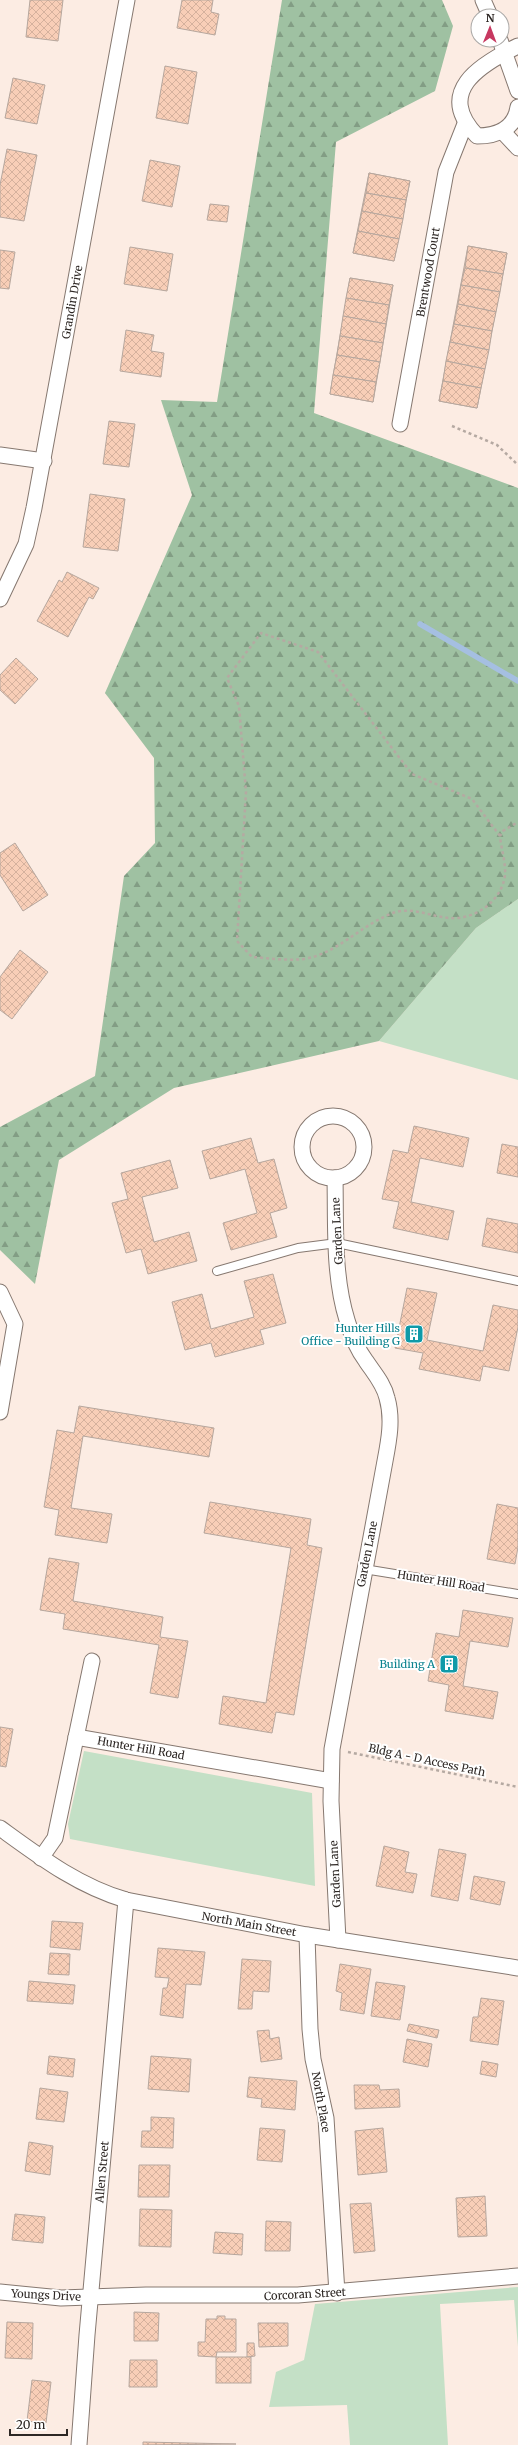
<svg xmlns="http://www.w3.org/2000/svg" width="518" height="2445" viewBox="0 0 518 2445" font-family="Merriweather,serif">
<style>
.green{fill:#c4e0c6}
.forest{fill:url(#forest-firs)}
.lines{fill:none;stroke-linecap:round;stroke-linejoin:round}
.stream{stroke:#a5bfe1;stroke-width:5.5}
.building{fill:url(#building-cross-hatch);stroke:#b6a79e}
.service-casing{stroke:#867870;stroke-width:10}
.minor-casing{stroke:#867870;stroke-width:17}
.path{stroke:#b5a9a2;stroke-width:2.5;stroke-dasharray:3 3;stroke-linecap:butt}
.service{stroke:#fff;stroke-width:8}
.minor{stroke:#fff;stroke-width:15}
.labels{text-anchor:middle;stroke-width:4;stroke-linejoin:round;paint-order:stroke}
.street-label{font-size:11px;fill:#2d2724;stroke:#fff}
.culture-label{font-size:11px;fill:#0d838f;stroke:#fff;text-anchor:end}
</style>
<defs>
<pattern id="forest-firs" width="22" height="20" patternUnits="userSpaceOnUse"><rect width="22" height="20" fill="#9fc1a2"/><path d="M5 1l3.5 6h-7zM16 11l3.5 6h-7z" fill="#829d84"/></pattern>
<pattern id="building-cross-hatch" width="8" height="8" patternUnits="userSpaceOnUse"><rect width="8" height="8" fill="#f8ceb7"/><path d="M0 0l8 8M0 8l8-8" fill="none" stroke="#d5b19d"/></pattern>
</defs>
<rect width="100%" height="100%" fill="#fcece3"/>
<!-- green -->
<g class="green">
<polygon points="518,899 518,1080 379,1041 476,928"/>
<polygon points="84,1751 312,1793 315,1886 70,1839 68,1824"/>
<polygon points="518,2287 518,2347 514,2300 440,2304 448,2445 350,2445 347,2405 269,2407 276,2372 304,2360 315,2304"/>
</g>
<!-- forest -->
<polygon class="forest" points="282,0 442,0 453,26 435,91 336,142 314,413 518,488 518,899 476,928 379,1041 174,1088 59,1160 35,1284 0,1250 0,1127 95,1076 124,876 155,843 154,758 105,693 192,495 161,400 217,402"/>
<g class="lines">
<!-- stream -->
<polyline class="stream" points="420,624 518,681"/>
</g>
<!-- building -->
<g class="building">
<polygon points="30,0 63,0 58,41 26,37"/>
<polygon points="182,0 213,0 211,12 219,14 215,35 177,28"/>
<polygon points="165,66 197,72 188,124 156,118"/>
<polygon points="13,78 45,85 37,124 5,118"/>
<polygon points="7,149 37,155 24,221 0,217 0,185"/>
<polygon points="150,160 180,166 172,207 142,201"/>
<polygon points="369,173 410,181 394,261 353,253"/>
<polygon points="369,173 410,181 406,200 366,193"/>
<polygon points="366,193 406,200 403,219 362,211"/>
<polygon points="210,204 229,206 227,222 207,220"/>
<polygon points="362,211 403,219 399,239 358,231"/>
<polygon points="358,231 399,239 394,261 353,253"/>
<polygon points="468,246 507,253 477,408 439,401"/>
<polygon points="468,246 507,253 503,274 465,268"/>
<polygon points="130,247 173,254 167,291 124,284"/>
<polygon points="0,250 15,252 9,289 0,288"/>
<polygon points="465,268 503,274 500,292 461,285"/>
<polygon points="350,278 393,285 373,402 330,394"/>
<polygon points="350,278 393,285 389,305 346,298"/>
<polygon points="461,285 500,292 496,312 458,304"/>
<polygon points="346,298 389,305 386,324 343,316"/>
<polygon points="458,304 496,312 492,331 454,324"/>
<polygon points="343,316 386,324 383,343 340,336"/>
<polygon points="454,324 492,331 489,350 450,342"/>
<polygon points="126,330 154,335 151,351 164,353 161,377 120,371"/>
<polygon points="340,336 383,343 380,362 337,355"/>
<polygon points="450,342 489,350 485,369 446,361"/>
<polygon points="337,355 380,362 376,382 333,375"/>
<polygon points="446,361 485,369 481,388 443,381"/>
<polygon points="333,375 376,382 373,402 330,394"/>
<polygon points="443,381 481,388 477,408 439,401"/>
<polygon points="109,421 135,424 129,467 103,464"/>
<polygon points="90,494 125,499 118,551 83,547"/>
<polygon points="67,572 99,588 93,599 89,597 68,637 37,621 59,580 62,582"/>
<polygon points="16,658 38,679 15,704 0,690 0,675"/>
<polygon points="15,843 48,895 23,911 0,875 0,853"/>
<polygon points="20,950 48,972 12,1019 0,1010 0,977"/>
<polygon points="414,1126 469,1138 463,1167 420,1158 411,1202 454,1211 448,1240 393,1228 399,1202 382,1199 393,1150 408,1153"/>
<polygon points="251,1138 258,1163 274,1159 287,1208 270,1213 277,1237 231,1250 223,1223 257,1213 245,1169 210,1179 202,1151"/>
<polygon points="502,1144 518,1147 518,1177 497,1173"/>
<polygon points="170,1160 178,1188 142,1197 154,1242 189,1232 197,1261 148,1274 141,1249 126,1253 112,1203 128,1199 121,1173"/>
<polygon points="487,1218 518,1224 518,1253 482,1246"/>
<polygon points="273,1274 286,1323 260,1330 264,1344 215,1357 211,1343 185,1350 172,1302 202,1294 211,1329 254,1317 244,1281"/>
<polygon points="407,1288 437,1293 427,1340 483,1351 493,1305 518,1310 518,1327 509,1371 483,1366 480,1381 419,1369 423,1353 395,1348"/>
<polygon points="79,1406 214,1428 209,1457 83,1436 71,1508 112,1514 107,1543 55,1535 59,1510 44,1507 57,1430 74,1433"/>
<polygon points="210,1502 311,1519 307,1545 322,1548 294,1715 276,1712 272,1733 219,1724 223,1696 266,1703 291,1548 204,1533"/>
<polygon points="497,1504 518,1508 518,1547 515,1564 487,1559"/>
<polygon points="49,1558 79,1563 73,1601 163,1617 160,1637 188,1641 178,1698 150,1693 159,1645 63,1629 65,1614 40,1610"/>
<polygon points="463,1610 513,1618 508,1647 470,1641 463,1686 498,1692 493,1719 445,1711 449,1685 428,1681 436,1633 459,1637"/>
<polygon points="0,1727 13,1729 6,1767 0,1766"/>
<polygon points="384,1846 409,1852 405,1872 417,1874 413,1893 376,1886"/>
<polygon points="439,1849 466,1854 458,1901 431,1896"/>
<polygon points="474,1876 505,1882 500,1905 470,1899"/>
<polygon points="52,1921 83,1923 80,1950 50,1947"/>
<polygon points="158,1948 205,1952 201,1985 186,1984 183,2018 160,2015 163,1988 167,1988 169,1978 155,1977"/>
<polygon points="50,1953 70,1954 69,1975 48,1974"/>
<polygon points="242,1959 271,1961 269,1992 253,1991 252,2009 238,2009"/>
<polygon points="340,1964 371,1969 364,2014 340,2010 342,1993 336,1991"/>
<polygon points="29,1981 75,1985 73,2004 27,2001"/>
<polygon points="376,1982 405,1986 400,2020 371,2016"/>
<polygon points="481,1998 504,2001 498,2045 470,2041 473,2017 478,2017"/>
<polygon points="409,2024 439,2030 437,2038 407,2031"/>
<polygon points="269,2030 270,2039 279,2037 282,2059 261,2062 257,2031"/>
<polygon points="407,2039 432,2044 428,2067 403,2062"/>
<polygon points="49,2056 75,2059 73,2077 47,2074"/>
<polygon points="151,2056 191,2059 189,2092 148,2089"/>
<polygon points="482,2061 498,2064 496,2077 480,2074"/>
<polygon points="249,2077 297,2081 295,2110 261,2107 262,2099 247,2097"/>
<polygon points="354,2085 379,2085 380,2090 399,2089 400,2107 355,2109"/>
<polygon points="40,2088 68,2092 64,2122 36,2119"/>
<polygon points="151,2117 174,2118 173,2148 141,2147 142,2131 151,2131"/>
<polygon points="260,2128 285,2130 282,2162 257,2160"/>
<polygon points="383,2128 387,2172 358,2175 355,2131"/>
<polygon points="29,2142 53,2146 50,2175 25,2171"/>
<polygon points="139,2165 170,2165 169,2197 138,2197"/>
<polygon points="485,2196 487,2236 458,2237 456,2198"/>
<polygon points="371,2203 375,2251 354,2253 350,2204"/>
<polygon points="140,2209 172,2210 171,2247 139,2246"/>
<polygon points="15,2214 45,2217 43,2243 12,2240"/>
<polygon points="266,2221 291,2222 290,2251 265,2251"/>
<polygon points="215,2232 243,2234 242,2255 213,2253"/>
<polygon points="134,2312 159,2313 158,2341 134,2341"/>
<polygon points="217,2316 225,2316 225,2319 236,2319 236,2352 217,2352 216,2357 198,2356 198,2342 205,2342 206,2319 217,2319"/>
<polygon points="7,2322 33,2323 32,2359 5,2358"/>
<polygon points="258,2323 288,2323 288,2346 259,2347"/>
<polygon points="247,2343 254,2343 255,2356 247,2357"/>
<rect x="216" y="2357" width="35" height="26"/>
<polygon points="130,2360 157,2360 157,2387 129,2387"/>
<polygon points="32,2380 51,2382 46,2423 27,2421"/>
<polygon points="143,2442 236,2444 143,2445"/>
</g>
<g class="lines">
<!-- service casing -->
<g class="service-casing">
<g id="service">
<polyline points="217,1271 298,1248 337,1243 518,1281"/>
<polyline points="364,1569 518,1594"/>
</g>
</g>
<!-- minor casing -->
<g class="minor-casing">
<g id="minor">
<polyline points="483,0 490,16"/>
<polyline points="500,40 518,91"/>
<path d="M518,46c-39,19 -83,46 -41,90 20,0 38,-7 41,-29"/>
<polyline points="503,132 518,148"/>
<polyline points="400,424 446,172 465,124"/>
<polyline points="0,455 44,461"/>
<polyline points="0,599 26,544 34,508 127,0"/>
<circle cx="333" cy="1147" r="31"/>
<path d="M335,1178c1,46 -2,97 12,142 4,14 10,29 19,41 8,12 18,23 21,37 6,21 2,42 -2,63l-53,288 -1,52 7,139"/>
<polyline points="0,1292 15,1324 0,1412"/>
<polyline points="76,1737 331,1781"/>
<path d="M0,1828c40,29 78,58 126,72l181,35 211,33"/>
<polyline points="41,1858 55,1838 92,1661"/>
<polyline points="307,1935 310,2029 313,2059 326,2118 337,2293"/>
<polyline points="0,2292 61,2298 146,2295 298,2295 518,2276"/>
<polyline points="79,2445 87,2335 126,1900"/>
</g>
</g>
<!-- path -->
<g class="path">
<polyline points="452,426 497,445 518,465"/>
<path d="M500,836l-28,-37 -60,-25 -94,-122 -57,-19 -34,45 12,28 7,86 -9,149 15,16c16,1 35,4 52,2 33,-5 58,-35 89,-46 19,-7 38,4 57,5 25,2 52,-17 55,-43 1,-12 -4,-27 -5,-39l3,-5 15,-9"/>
<polyline points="348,1752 518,1787"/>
</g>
<!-- service -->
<use href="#service" class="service"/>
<!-- minor -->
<use href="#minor" class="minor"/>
</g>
<!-- icons -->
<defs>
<g id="building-square" transform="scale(1)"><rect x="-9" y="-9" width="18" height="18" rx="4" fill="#0f9aa8" stroke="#fff"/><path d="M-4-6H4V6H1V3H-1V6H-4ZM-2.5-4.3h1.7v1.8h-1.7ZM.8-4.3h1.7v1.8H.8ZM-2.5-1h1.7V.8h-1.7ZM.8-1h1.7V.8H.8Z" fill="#fff"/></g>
</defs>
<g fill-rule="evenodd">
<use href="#building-square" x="414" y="1334"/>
<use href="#building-square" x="449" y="1664"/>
</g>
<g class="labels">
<!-- street labels -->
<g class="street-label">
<text transform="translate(428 272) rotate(-80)" y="4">Brentwood Court</text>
<text transform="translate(72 302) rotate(-80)" y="4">Grandin Drive</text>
<text transform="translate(337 1231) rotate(-93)" y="4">Garden Lane</text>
<text transform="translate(367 1554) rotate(-79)" y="4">Garden Lane</text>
<text transform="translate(441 1581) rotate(9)" y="4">Hunter Hill Road</text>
<text transform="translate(141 1748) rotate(10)" y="4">Hunter Hill Road</text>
<text transform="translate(427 1760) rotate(12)" y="4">Bldg A - D Access Path</text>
<text transform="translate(335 1874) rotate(-93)" y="4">Garden Lane</text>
<text transform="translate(249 1924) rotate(10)" y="4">North Main Street</text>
<text transform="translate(321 2102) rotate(80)" y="4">North Place</text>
<text transform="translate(102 2172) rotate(-85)" y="4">Allen Street</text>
<text transform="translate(305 2294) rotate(-3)" y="4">Corcoran Street</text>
<text transform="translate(46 2295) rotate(3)" y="4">Youngs Drive</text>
</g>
<!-- culture labels -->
<g class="culture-label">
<text x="400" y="1332">Hunter Hills<tspan x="400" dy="13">Office - Building G</tspan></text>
<text x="435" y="1668">Building A</text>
</g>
</g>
<!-- north arrow -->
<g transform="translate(490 28) rotate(1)"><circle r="19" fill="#ffffff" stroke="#aba9a7"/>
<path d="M0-3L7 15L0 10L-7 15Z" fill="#c73860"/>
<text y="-6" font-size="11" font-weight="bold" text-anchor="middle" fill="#2d2724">N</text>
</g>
<!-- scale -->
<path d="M10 2429v6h57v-6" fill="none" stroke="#2d2724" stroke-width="2"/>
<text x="16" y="2429" font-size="12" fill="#2d2724" stroke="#ffffff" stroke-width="3" paint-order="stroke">20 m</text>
</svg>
